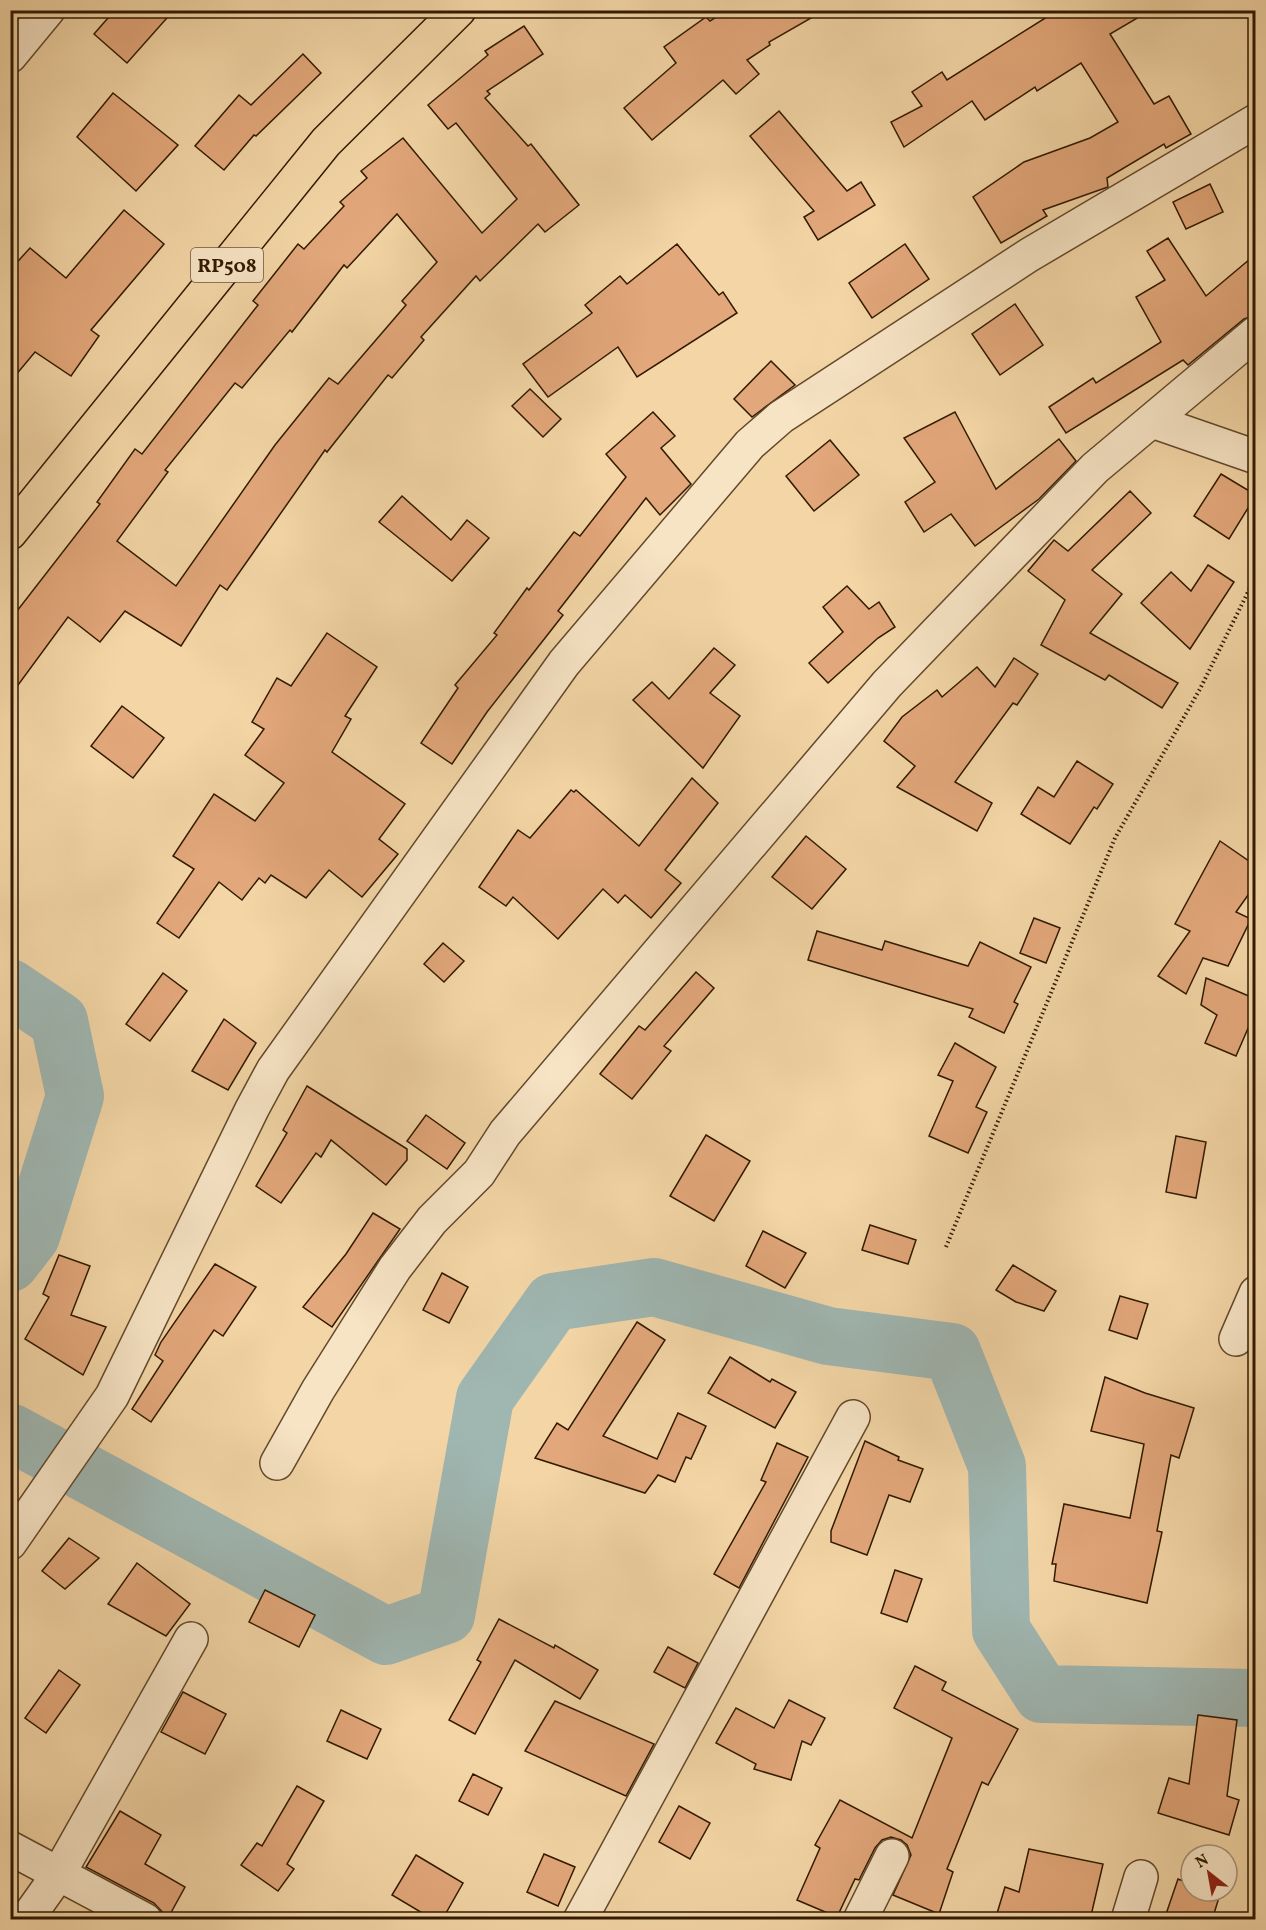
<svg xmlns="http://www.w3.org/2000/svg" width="1266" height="1930" viewBox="0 0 1266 1930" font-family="Vollkorn,serif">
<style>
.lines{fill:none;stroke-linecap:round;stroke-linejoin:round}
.river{stroke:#9fb6b1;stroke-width:58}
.building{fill:#e2a77a;stroke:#311a02;stroke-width:1.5;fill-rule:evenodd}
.street-casing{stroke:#62492b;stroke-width:36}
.primary-casing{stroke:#311a02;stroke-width:36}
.path{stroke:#311a02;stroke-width:4;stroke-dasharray:1.5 3;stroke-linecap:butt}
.street{stroke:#f7e4c5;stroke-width:33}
.primary{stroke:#f3d5a6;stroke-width:33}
.labels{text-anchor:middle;stroke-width:4.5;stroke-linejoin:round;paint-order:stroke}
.shield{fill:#f7e4c5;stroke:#6c573c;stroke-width:1.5}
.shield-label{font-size:20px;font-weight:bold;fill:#311a02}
</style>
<rect width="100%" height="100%" fill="#f3d5a6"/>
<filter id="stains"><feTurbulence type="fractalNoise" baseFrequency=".00333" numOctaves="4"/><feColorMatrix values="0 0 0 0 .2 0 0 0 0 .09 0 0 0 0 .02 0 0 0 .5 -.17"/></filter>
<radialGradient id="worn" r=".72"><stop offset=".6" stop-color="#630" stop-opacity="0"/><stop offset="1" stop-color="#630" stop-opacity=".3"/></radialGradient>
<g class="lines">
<!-- river -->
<g class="river">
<polyline points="10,988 59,1021 75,1096 31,1236 10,1263"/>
<polyline points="10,1432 386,1636 446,1615 485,1398 553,1302 654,1287 828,1336 952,1352 997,1466 1001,1630 1042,1694 1256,1698"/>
</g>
</g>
<!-- building -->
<g class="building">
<polygon points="115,10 174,10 127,63 94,34"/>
<polygon points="727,10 825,10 769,42 770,45 747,60 759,74 736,94 723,80 652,140 624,108 676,63 664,47 706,17 710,21"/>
<polygon points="1058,10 1151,10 1110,34 1154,104 1169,96 1191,134 1166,148 1164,144 1107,178 1108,187 1043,210 1047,216 1001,243 973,197 1024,162 1090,138 1118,122 1081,63 1037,91 1035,87 985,120 972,101 904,147 891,122 922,106 912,92 942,72 947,80"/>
<path d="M524,26l19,28 -56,37 3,3 -5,4 43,48 3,-2 48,61 -34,27 -7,-8 -58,57 -4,-5 -55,61 3,3 -32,38 -4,-3 -61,77 -2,-2 -98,140 -7,-5 -39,61 -56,-35 -25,31 -32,-25 -58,79v-76l90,-116 -3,-2 38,-53 7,5 116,-149 -5,-4 45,-57 6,5 40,-43 -4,-4 27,-24 -6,-7 42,-33 79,95 35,-34 -61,-76 -8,6 -20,-24 60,-50 -3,-4zM397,214l40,48 -35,39 4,4 -68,79 -9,-6 -54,67 -99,141 -59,-45 51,-69 -3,-2 70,-87 7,5 48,-58 2,2 52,-67 3,3z"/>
<polygon points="303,54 321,73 256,136 254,135 224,170 195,146 239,95 251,105"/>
<polygon points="113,93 178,145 136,191 77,137"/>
<polygon points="779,111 847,191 861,182 875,205 818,240 804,217 814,211 750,136"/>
<polygon points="1210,184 1223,212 1186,229 1173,202"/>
<polygon points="124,210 164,244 91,330 99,336 71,376 35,352 10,382 10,270 30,248 66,278"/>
<polygon points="1168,238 1206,296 1256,254 1256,315 1244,319 1188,365 1183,360 1066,433 1049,407 1093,378 1096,383 1161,342 1136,297 1165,280 1147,251"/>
<polygon points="677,244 719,295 723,292 737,313 637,377 618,347 548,397 523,364 592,313 585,305 620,276 627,284"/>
<polygon points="905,244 929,279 872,318 849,283"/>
<polygon points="1015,304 1043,345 1000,375 972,334"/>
<polygon points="771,361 795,385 752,417 734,399"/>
<polygon points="530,389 561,419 543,437 512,406"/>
<polygon points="653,412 675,436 661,448 691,484 660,515 646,498 558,611 563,615 487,712 452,764 421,743 458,688 455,685 497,635 494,633 527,588 529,590 574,532 580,536 626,477 606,454"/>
<polygon points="955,412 996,489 1059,439 1076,461 1039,499 975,546 951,514 924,532 905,502 935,482 904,438"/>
<polygon points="830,440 859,475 814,511 786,476"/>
<polygon points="1221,474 1256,495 1229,539 1194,516"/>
<polygon points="1130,491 1151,513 1092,570 1122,594 1090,633 1178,683 1162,708 1109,675 1105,680 1041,645 1065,600 1028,571 1054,540 1068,551"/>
<polygon points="402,496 451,540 467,520 489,538 452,581 379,522"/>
<polygon points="1208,565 1234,582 1190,649 1141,603 1171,572 1191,591"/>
<polygon points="847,586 869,609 879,602 895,627 878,638 828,683 809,663 843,632 823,607"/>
<polygon points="327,633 377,667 345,716 351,719 332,752 405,804 379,839 398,854 362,897 329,870 306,898 271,875 265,883 259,878 242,900 219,882 179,938 157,923 194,869 173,856 214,794 255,821 284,783 245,755 264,729 252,722 277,678 291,686"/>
<polygon points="714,648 735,665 710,693 740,716 703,768 633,700 652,682 669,699"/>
<polygon points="1014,658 1038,674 1017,705 1013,703 955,782 992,803 977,831 897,787 915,766 884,741 902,717 937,690 942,697 977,667 995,687"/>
<polygon points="122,706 164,738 133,778 91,746"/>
<polygon points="1077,761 1113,784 1097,809 1094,807 1070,844 1021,814 1038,787 1054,797"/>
<polygon points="692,778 718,803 665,870 681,883 651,918 625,895 618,903 603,889 558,939 513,897 506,906 479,887 518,830 530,838 571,790 574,792 576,790 639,846"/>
<polygon points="806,836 846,869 812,909 772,877"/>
<polygon points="1220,841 1256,866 1256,884 1236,912 1251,919 1228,966 1203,958 1186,994 1158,976 1190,931 1175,924"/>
<polygon points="1034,918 1060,928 1046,963 1020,953"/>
<polygon points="817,931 882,950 885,941 968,966 980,942 1031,967 1014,1002 1018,1004 1004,1033 969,1017 973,1009 808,960"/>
<polygon points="443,943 464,961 444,982 424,964"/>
<polygon points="696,972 714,988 664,1046 671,1051 632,1099 600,1074 639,1026 645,1030"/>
<polygon points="163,973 187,991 150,1041 126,1024"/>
<polygon points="1206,978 1256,999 1256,1010 1236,1056 1205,1043 1217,1015 1201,1005"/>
<polygon points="224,1019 256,1043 228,1090 192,1071"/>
<polygon points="955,1043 996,1067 976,1107 987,1112 968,1153 929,1136 953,1081 938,1075"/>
<polygon points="307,1086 407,1149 407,1160 386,1185 331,1140 321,1157 316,1153 281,1203 256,1186 287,1133 283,1130"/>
<polygon points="426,1115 465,1143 447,1169 407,1141"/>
<polygon points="706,1135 750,1161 714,1221 670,1196"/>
<polygon points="1176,1136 1206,1142 1196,1198 1166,1192"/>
<polygon points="373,1213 400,1229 332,1327 303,1307 346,1254"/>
<polygon points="870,1225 916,1240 908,1264 862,1250"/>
<polygon points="763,1231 806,1253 785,1288 746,1266"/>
<polygon points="59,1255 90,1266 71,1315 106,1327 83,1375 25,1339 49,1297 43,1294"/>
<polygon points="215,1264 256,1287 223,1336 214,1330 151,1422 132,1409 163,1361 155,1355 161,1342"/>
<polygon points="1013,1265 1056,1291 1044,1311 1016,1302 996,1290"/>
<polygon points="442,1273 468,1287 449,1323 423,1310"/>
<polygon points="1120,1296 1148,1304 1137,1339 1109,1330"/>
<polygon points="637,1322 665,1340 603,1436 657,1459 678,1413 706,1426 691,1459 686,1457 675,1482 658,1475 645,1493 535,1458 557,1423 568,1430"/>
<polygon points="730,1357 770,1382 772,1379 796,1392 775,1428 708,1393"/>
<polygon points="1105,1377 1145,1393 1194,1408 1179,1458 1171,1455 1157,1531 1162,1532 1147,1603 1054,1581 1056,1564 1052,1564 1064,1504 1130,1518 1144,1444 1091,1431"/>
<polygon points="865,1441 899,1457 898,1460 923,1469 910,1502 889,1495 867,1555 831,1542 831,1531"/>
<polygon points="777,1443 808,1457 739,1588 714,1574 766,1482 761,1480"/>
<polygon points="69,1538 99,1558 65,1589 42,1571"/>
<polygon points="137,1563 190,1604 166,1636 108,1604"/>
<polygon points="895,1570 922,1579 907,1622 881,1613"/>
<polygon points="265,1590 315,1615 299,1647 249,1622"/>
<polygon points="499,1619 554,1648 555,1645 598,1670 580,1699 515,1660 475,1734 449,1720 481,1662 477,1660"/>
<polygon points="668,1647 698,1663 685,1688 654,1672"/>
<polygon points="915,1666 946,1682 942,1690 1018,1729 988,1785 982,1782 947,1869 953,1872 939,1914 893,1895 911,1855 907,1845 901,1840 891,1837 882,1840 875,1848 859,1880 855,1879 837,1917 797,1900 820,1848 815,1845 840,1800 912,1838 952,1738 894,1708"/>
<polygon points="59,1670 80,1685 46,1733 25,1718"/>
<polygon points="183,1692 226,1714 205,1754 161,1732"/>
<polygon points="789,1700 825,1718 811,1745 802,1741 791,1780 754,1769 756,1764 716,1743 736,1708 774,1728"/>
<polygon points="555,1701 654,1744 626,1796 525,1751"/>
<polygon points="341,1710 381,1729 367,1759 327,1741"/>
<polygon points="1198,1715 1237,1720 1227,1796 1239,1800 1229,1835 1158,1813 1169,1778 1189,1784"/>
<polygon points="473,1774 502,1788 488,1815 459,1801"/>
<polygon points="297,1786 324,1801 287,1864 294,1869 278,1891 241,1865 257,1843 262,1846"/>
<polygon points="679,1806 710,1823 690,1859 659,1842"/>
<polygon points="120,1811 161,1835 145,1864 185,1887 168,1918 154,1903 86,1867"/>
<polygon points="1029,1849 1103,1864 1090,1920 995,1920 1005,1887 1019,1892"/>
<polygon points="544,1854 575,1867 558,1906 527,1892"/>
<polygon points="416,1855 463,1883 442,1920 434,1920 392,1895"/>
<polygon points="1178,1879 1191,1884 1191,1891 1221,1891 1212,1920 1164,1920"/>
</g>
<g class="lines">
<!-- street casing -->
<g class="street-casing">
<g id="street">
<polyline points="10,56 48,10"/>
<polyline points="1152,421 1256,457"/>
<polyline points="1236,1339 1256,1293"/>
<polyline points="277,1463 318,1390 395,1268 432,1220 479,1173 505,1133 887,684 1095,468 1256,333"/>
<polyline points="10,1543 112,1396 252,1109 273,1070 564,663 750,444 781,417 1029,255 1256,121"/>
<polyline points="10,1848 145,1920"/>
<polyline points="26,1920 58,1875 191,1639"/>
<polyline points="580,1920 853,1417"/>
<polyline points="860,1920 892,1856"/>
<polyline points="1128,1920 1141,1877"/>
</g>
</g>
<!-- primary casing -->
<g class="primary-casing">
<polyline id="primary" points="10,533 326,142 459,10"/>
</g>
<!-- path -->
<polyline class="path" points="946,1247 1115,838 1200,689 1251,586 1256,570"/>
<!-- street -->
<use href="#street" class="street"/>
<!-- primary -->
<use href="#primary" class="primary"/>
</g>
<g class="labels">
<!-- shield labels -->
<rect class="shield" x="191" y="248" width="72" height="34" rx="4.5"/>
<g class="shield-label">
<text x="227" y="272">RP508</text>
</g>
</g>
<!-- margin -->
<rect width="1266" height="1930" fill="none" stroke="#f3d5a6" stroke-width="36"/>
<rect x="12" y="12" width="1242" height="1906" fill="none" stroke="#311a02" stroke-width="3"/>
<rect x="18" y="18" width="1230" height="1894" fill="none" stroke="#311a02" stroke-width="1.5"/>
<!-- north arrow -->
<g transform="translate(1209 1873) rotate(329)"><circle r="28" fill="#f7e4c5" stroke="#a89377" stroke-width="1.5"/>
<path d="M0-4.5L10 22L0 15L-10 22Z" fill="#8f2418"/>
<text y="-9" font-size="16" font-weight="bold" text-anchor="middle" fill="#311a02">N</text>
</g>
<rect width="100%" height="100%" filter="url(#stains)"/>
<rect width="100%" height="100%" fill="url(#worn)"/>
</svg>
